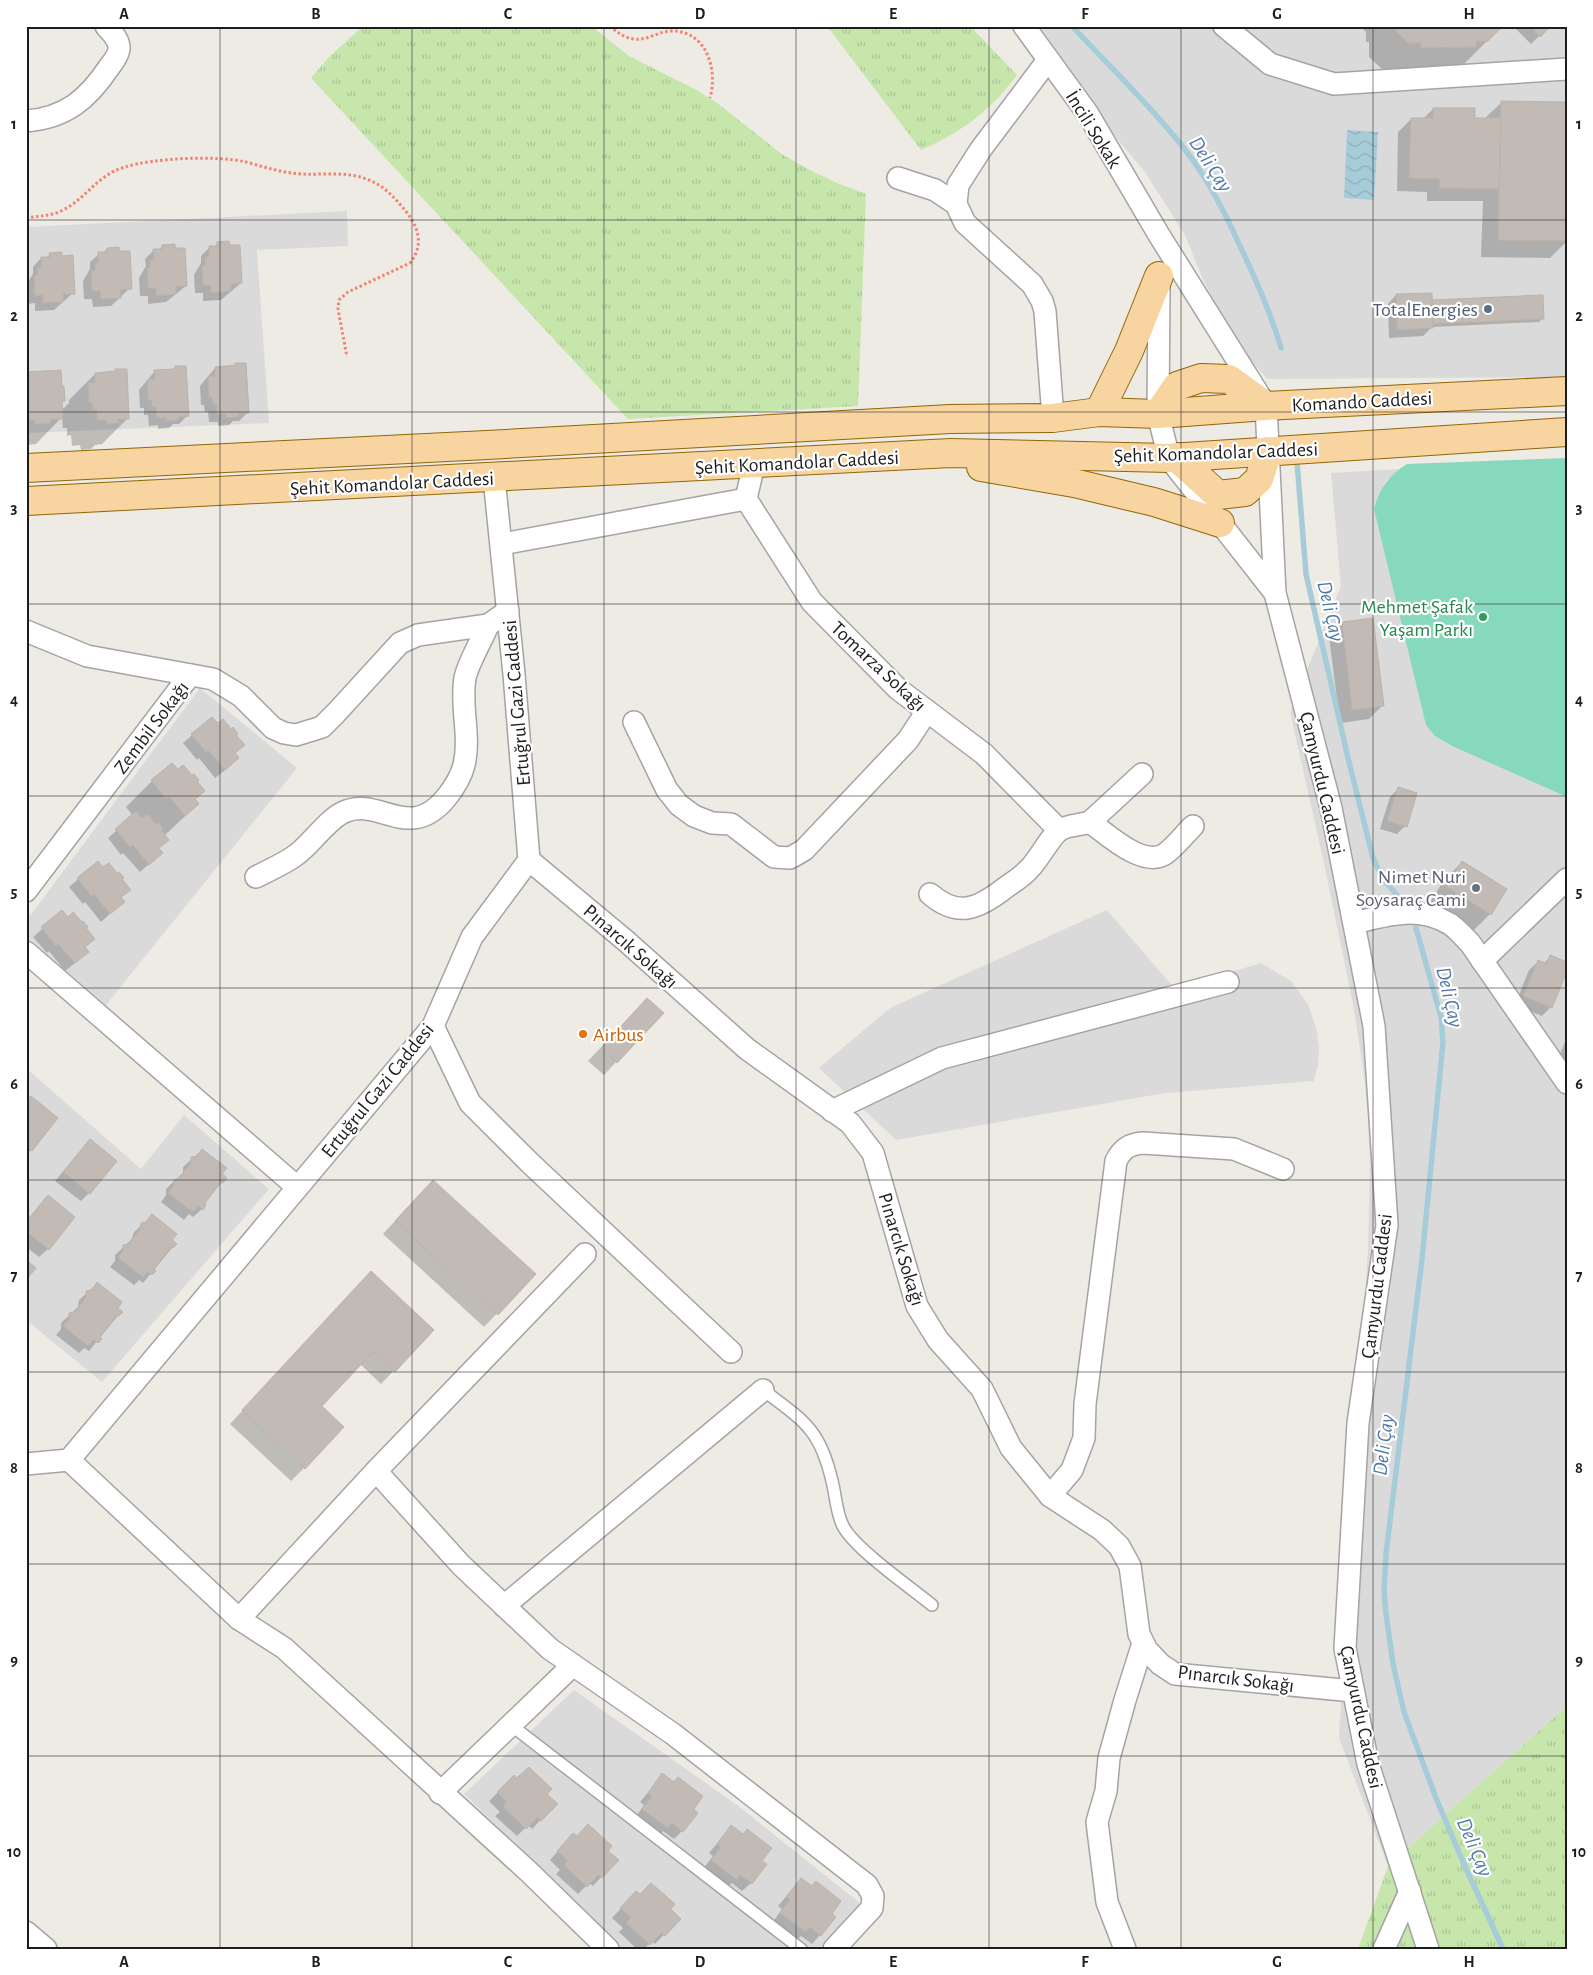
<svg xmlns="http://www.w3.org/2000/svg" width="1593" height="1975" viewBox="0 0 1593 1975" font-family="'Alegreya Sans',sans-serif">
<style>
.residential{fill:#dbdada}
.grass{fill:url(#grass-tufts)}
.pitch{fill:#86d9bc}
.water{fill:url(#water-waves)}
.shadow{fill:#0003}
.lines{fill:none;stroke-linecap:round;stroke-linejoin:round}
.stream{stroke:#a6ccd9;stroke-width:5.5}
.building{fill:#c2bab4;stroke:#bfb2a7}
.service-casing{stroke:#a4a4a4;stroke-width:14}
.minor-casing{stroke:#a4a4a4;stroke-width:24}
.primary-casing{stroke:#8f6708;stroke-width:30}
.path{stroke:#f28371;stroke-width:3;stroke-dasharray:2.5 2.5;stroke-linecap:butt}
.service{stroke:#fff;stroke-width:11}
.minor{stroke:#fff;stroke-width:21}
.primary{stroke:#f7d4a0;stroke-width:28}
.grid{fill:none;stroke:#1d1d1d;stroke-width:1;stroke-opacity:0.55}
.service-dot{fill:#5c6f8a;stroke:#fff;stroke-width:2}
.leisure-dot{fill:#2e9e5b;stroke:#fff;stroke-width:2}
.worship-dot{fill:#6b7280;stroke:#fff;stroke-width:2}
.food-dot{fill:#e8710a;stroke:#fff;stroke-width:2}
.labels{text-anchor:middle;stroke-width:4.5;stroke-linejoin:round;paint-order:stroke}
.street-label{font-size:20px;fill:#1d1d1d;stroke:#fff}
.service-label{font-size:20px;fill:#4e5e75;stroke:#fff;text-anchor:end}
.leisure-label{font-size:20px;fill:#27864d;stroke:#fff;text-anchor:end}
.worship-label{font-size:20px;fill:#5b616d;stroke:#fff;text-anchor:end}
.food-label{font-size:20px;fill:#c56008;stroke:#fff;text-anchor:start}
.water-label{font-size:21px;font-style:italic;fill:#4f78a8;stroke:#fff}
.neatline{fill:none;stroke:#1d1d1d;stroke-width:2}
.grid-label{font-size:16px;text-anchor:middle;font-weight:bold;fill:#1d1d1d}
</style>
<defs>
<pattern id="grass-tufts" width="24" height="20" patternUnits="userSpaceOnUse" patternTransform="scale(1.25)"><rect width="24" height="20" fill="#c6e6ac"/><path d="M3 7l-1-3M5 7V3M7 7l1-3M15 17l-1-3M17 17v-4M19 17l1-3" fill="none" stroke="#aac594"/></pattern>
<pattern id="water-waves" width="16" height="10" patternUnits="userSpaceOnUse" patternTransform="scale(1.25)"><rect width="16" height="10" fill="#a6ccd9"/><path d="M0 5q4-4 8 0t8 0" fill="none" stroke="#8eafba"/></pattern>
</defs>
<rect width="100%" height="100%" fill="#eeebe4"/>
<!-- residential -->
<g class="residential">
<polygon points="1030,26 1567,26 1567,377 1267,379 1233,339 1202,277 1185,235 1145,172 1060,71"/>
<polygon points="347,211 348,246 257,250 269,423 26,433 26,227"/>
<polygon points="1399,469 1386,481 1381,490 1454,747 1567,797 1567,1706 1388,1866 1339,1738 1368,1250 1370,1163 1368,1119 1364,1075 1353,1004 1324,863 1290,712 1341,586 1331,473"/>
<polygon points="200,688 297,768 106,1005 26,936 26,921"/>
<polygon points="1107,910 1175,989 1261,963 1291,981 1308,1004 1317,1031 1319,1048 1318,1065 1314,1081 1165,1093 896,1140 819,1068 890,1008"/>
<polygon points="26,1068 141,1169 184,1115 269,1189 102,1382 26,1320"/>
<polygon points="574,1690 737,1805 861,1904 818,1949 618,1949 597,1922 464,1794"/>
</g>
<!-- grass -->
<g class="grass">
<polygon points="363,26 591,26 629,56 695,89 717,103 783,155 810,170 837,183 866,194 858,406 628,419 311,78 328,58"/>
<path d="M827,26h143l47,49c-27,36 -55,57 -96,75z"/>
<polygon points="1567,1706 1567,1949 1358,1949 1388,1866"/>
</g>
<!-- pitch -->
<path class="pitch" d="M1567,458v339l-113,-50 -19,-11 -9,-11 -52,-216c5,-20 15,-34 33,-45z"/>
<!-- water -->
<polygon class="water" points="1347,130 1378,132 1374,200 1344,198"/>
<!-- shadow -->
<g class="shadow">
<polygon points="1364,26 1500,26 1500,28 1461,67 1395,74 1395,69 1382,69 1369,57 1369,42 1366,42 1366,31 1364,31"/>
<polygon points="1519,26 1549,26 1531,44 1516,29"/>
<polygon points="1502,102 1567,103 1567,241 1550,258 1481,257 1483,201 1427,201 1427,192 1397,191 1398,132 1411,119 1423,119 1433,109 1474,119 1484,119"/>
<polygon points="218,243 241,283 221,300 203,301 203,293 195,293 194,275 201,263 201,256 209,248 214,247"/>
<polygon points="163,246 186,286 166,302 148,304 148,296 140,296 139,278 146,266 145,259 154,250 158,250"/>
<polygon points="107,249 130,288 111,306 93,307 92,299 84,299 83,281 90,269 90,262 99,254 103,253"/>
<polygon points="50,254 73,293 54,310 35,311 35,303 27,304 26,285 33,274 33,267 41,258 46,258"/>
<polygon points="1396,295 1543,318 1539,322 1432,327 1423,336 1389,338 1388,304"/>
<polygon points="235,364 248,412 239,421 233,421 229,425 218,426 218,422 209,422 208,412 205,412 204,405 201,405 200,386 215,368 233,367"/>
<polygon points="175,368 188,415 179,424 173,424 169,428 158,429 158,425 149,426 148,415 144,415 144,408 140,408 139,390 155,371 173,370"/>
<polygon points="115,370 128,418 102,444 95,445 91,449 81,450 80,445 72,446 71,435 67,436 67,428 63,428 62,417 36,444 26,445 26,373 64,400 61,403 61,411 69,403 69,400 95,374 113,373"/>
<polygon points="1343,623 1382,706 1369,719 1340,723 1329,636"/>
<polygon points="212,718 218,725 235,735 243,745 234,754 229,767 215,778 199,758 197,760 183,743"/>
<polygon points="178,771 195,781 203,791 194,800 198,804 164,836 167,840 158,849 162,853 140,872 123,853 121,855 108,838 133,816 126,807 152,781"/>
<polygon points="1398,789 1405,826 1397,834 1380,829 1390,797"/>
<polygon points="98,862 103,869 121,879 129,889 120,898 123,902 101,922 85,902 83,904 69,887"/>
<polygon points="1462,862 1490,914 1473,931 1429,904 1444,880"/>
<polygon points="62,912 68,918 85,929 84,947 79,960 65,971 49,951 47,953 33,937"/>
<polygon points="1550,957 1551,1007 1542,1016 1515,1005 1529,970 1538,962 1543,964"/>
<polygon points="647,999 616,1062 604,1075 588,1061"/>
<polygon points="1567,1037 1567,1065 1557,1061"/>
<polygon points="26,1103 31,1150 26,1154"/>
<polygon points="90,1140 89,1193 81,1201 55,1181"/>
<polygon points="202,1150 221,1174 222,1182 203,1203 202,1209 193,1217 189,1214 184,1220 161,1202 166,1195 166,1189 183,1173 183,1167"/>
<polygon points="420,1194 534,1274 484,1327 383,1234"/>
<polygon points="40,1205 48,1249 39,1257 26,1247 26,1222"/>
<polygon points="152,1216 171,1240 172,1248 143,1283 139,1280 134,1285 110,1267 115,1261 115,1255 132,1239 134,1232"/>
<polygon points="97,1284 116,1308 121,1312 89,1351 84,1348 79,1353 56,1335 61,1329 61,1323 78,1307 79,1300"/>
<polygon points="358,1286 432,1330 381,1384 360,1364 320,1407 304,1468 291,1481 230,1424"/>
<polygon points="663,1775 692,1810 682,1831 674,1839 663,1831 659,1836 635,1818 644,1805 640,1802"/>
<polygon points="514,1777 546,1794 556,1804 532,1829 528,1825 517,1836 495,1816 500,1812 489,1801"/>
<polygon points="732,1826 761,1861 751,1883 742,1891 732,1883 727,1887 703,1869 713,1856 709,1853"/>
<polygon points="565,1843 606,1851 617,1860 593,1886 589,1883 578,1894 556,1874 560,1870 550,1860"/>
<polygon points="801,1879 820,1935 812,1944 801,1936 797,1940 773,1922 782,1909 778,1906"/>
<polygon points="628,1901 679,1919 655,1944 652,1941 644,1949 637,1949 619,1932 623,1928 612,1918"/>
</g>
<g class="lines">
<!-- stream -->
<g class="stream">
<path d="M1072,26c37,40 77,78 111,121 23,29 40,61 55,95 17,35 32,68 43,106"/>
<polyline points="1297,462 1306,574 1348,758 1373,858 1383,879 1403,902"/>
<polyline points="1416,928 1441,1017 1443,1042 1422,1259 1386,1554 1384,1591 1386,1614 1393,1664 1404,1712 1436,1798 1463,1862 1503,1949"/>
</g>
</g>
<!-- building -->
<g class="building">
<polygon points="1395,26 1501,26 1501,28 1488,41 1476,42 1476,47 1421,48 1421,43 1408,43 1395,30"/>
<polygon points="1530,26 1551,26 1540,37"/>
<polygon points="1501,101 1567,102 1567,241 1498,240"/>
<polygon points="1433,108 1475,108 1475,118 1501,118 1499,189 1439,188 1440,179 1409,178 1411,118 1433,118"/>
<polygon points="229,241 230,245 240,245 242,283 231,284 231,291 211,293 211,285 203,285 202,265 206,265 205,257 209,257 209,246 217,246 217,242"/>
<polygon points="175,244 175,248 185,248 187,286 176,287 176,294 156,296 156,288 148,288 147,268 150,268 150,260 154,260 153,249 162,249 162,245"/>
<polygon points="119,247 119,251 130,251 132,289 120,290 121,298 101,299 100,291 92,291 91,271 95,271 95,263 98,263 98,252 107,252 107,248"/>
<polygon points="62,252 62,256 73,255 75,294 63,294 63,302 43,303 43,295 35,296 34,276 38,275 37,268 41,268 41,257 50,257 49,253"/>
<polygon points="1432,293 1433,328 1397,330 1396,294"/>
<polygon points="1543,295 1544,319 1433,324 1432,300"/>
<polygon points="235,363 246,363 249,413 238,413 238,417 226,418 226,414 217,414 217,404 213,404 212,397 209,397 208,377 215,376 215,367 235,365"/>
<polygon points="175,366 186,366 189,416 178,417 178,420 166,421 166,417 157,418 156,407 152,407 152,400 148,400 147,380 155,379 154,370 175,369"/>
<polygon points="115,369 127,369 129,419 118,419 119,423 106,424 106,420 97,420 97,410 93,410 92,402 89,403 88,383 95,382 95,373 115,371"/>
<polygon points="61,370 62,386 64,386 65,401 62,401 63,419 50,419 50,423 35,424 35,420 27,420 26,372"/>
<polygon points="1373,618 1384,706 1352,710 1342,622"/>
<polygon points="212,717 218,723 223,719 231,729 233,727 238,734 236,735 245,745 235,753 239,758 225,770 208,750 206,752 191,734"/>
<polygon points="172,763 178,769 183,765 192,775 194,774 199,780 197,781 205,791 195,799 199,804 185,816 169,796 166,799 151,780"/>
<polygon points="1398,787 1417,793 1407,827 1387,821"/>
<polygon points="136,811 142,818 147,814 156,824 158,822 163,829 161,830 169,840 159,848 163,853 149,865 133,845 130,847 115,829"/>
<polygon points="98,861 103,867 109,863 117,873 119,872 124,878 122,879 131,890 121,897 125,902 110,914 94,894 92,897 77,878"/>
<polygon points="1462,861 1507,889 1491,915 1446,886"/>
<polygon points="62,910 68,917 73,912 82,922 83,921 88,927 86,928 95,939 85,947 89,952 75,963 58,944 56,946 41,927"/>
<polygon points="1550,955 1567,962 1567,971 1552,1008 1523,996 1538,960 1547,964"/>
<polygon points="647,998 664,1013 617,1063 601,1048"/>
<polygon points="31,1096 58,1118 32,1151 26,1146 26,1103"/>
<polygon points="90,1139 117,1161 90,1194 63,1172"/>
<polygon points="202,1149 227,1168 222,1174 227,1178 223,1183 222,1181 205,1203 206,1205 203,1210 198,1206 193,1212 168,1193 174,1185 174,1180 179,1178 191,1163 191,1157 197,1156"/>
<polygon points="433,1180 536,1274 498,1315 395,1221"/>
<polygon points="48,1195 75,1217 49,1250 26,1231 26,1222"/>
<polygon points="152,1214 177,1234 172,1240 177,1244 173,1248 171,1247 154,1269 156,1271 152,1275 147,1272 143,1277 118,1258 123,1251 123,1245 129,1244 140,1229 141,1223 146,1222"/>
<polygon points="26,1260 36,1268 26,1280"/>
<polygon points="371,1271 434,1330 395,1372 373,1352 322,1406 344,1427 305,1469 242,1410"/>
<polygon points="97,1282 122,1302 118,1308 123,1312 119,1316 117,1315 100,1337 102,1339 98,1343 93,1340 88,1346 63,1326 69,1319 69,1313 75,1312 86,1297 86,1291 92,1290"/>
<polygon points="529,1767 552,1789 547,1794 558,1804 541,1821 537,1818 526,1829 503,1807 507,1802 497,1792 514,1775 517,1778"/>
<polygon points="662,1773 674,1782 678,1777 703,1796 694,1809 698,1813 683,1832 672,1823 668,1828 642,1809 652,1796 648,1793"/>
<polygon points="588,1824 612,1846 608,1851 619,1860 602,1878 598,1875 587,1887 564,1865 568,1861 557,1851 573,1833 577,1836"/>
<polygon points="731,1825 743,1834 747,1829 772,1848 762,1861 767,1864 752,1884 740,1875 737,1880 711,1860 721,1847 717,1844"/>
<polygon points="801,1878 812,1886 816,1881 841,1901 832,1914 836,1917 821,1936 810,1927 806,1932 780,1913 790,1900 786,1897"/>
<polygon points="651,1883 675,1904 671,1909 681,1919 665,1936 661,1933 650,1945 626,1923 631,1918 620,1908 636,1891 640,1894"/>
</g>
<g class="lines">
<!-- service casing -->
<g class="service-casing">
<g id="service">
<path d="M763,1390c41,31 57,39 69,91 4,15 4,31 11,45 12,23 67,61 89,79"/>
<polyline points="511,1725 801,1949"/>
</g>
</g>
<!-- minor casing -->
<g class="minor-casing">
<g id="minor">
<polyline points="1024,26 1088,114 1159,235 1266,406 1275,593 1331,808 1374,1026 1387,1225 1358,1423 1345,1648 1368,1764 1428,1949"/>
<polyline points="1224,26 1270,64 1334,84 1567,69"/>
<polyline points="1048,60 981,149 958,185 956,204 965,223 1032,284 1042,301 1045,311 1053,418"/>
<path d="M26,121c40,-3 62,-22 84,-55 4,-5 10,-13 9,-20 -1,-8 -8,-14 -13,-20"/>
<polyline points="898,178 935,190 956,204"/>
<polyline points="1159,285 1158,414 1169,458 1275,593"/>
<polyline points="746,499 812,602 898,689 984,754 1059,830"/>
<polyline points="746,499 754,464"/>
<polyline points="502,544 746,499"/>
<polyline points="26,631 87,656 213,679 241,696 273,728 284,733 296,735 322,727 336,713 400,643 418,635 488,625 508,611"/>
<polyline points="634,722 667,790 679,805 694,816 712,823 731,824 774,857 790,858 804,850 908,740 927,711"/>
<polyline points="1090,822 1142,774"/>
<polyline points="529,860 626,941 747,1049 850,1123 873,1153 917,1306 938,1340 982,1389 1011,1448 1050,1496 1102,1530 1119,1546 1130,1566 1139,1634 1147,1650 1160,1664 1175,1674 1353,1691"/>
<path d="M256,877c13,-7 28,-13 40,-22 14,-10 33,-37 48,-43 35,-16 65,31 102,-14 8,-10 15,-21 18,-33 7,-29 -4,-58 1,-87 3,-15 17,-38 23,-53"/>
<polyline points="26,891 190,675"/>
<path d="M930,894c28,24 48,15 75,-6 8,-6 17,-11 24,-19 9,-8 22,-34 31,-39 7,-5 21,-5 30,-8 18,13 53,46 75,32 10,-7 19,-19 28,-28"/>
<path d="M1354,923c33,-8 63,-18 96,1 7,5 14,13 20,19l97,140"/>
<polyline points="26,952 297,1187"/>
<polyline points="1482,961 1567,879"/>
<polyline points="433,1026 470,1103 530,1163 731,1352"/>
<polyline points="832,1111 942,1058 1228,982"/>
<polyline points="69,1460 433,1026 472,937 529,860 514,674 494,478"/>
<polyline points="69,1460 239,1619 284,1648 529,1872 608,1949"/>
<polyline points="26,1464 69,1460"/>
<polyline points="376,1471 461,1565 550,1649 673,1734 867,1885 873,1896 872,1908 834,1949"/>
<path d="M1050,1496l22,-26 12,-32 1,-34 31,-243c6,-12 13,-17 27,-18l91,6 49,20"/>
<polyline points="504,1606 763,1390"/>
<polyline points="239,1619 376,1471 585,1254"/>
<polyline points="440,1793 573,1665"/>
<polyline points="26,1932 46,1949"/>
<polyline points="1125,1949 1107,1902 1097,1822 1106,1791 1109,1758 1125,1700 1143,1643"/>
<polyline points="1384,1949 1410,1891"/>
</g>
</g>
<!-- primary casing -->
<g class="primary-casing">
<g id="primary">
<polyline points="1099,412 1129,351 1159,276"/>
<polyline points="1158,414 1177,386 1201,378 1229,379 1266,406"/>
<polyline points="1176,457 1218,495 1245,492 1259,479 1268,451"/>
<polyline points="981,467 1074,483 1154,502 1220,523"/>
<polyline points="26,468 487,445 950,419 1053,418 1099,412 1158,414 1266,406 1567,391"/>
<polyline points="26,501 951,453 1169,458 1567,432"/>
</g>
</g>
<!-- path -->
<g class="path">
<path d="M610,26c7,6 14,12 24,13 13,2 24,-8 38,-8 35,0 46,39 38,67"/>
<path d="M26,218c13,-2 26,-2 37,-8 24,-12 34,-35 62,-43 29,-9 91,-12 121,-5 19,5 36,11 56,12 22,1 46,-3 67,6 15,6 25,17 35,29 14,17 21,35 6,54l-62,29 -9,8 -1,9 9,48"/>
</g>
<!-- service -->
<use href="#service" class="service"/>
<!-- minor -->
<use href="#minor" class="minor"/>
<!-- primary -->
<use href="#primary" class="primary"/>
</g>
<!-- grid -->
<path class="grid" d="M220,26v1923M412,26v1923M604,26v1923M796,26v1923M989,26v1923M1181,26v1923M1373,26v1923M26,220h1541M26,412h1541M26,604h1541M26,796h1541M26,988h1541M26,1180h1541M26,1372h1541M26,1564h1541M26,1756h1541"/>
<!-- markers -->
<circle class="service-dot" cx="1488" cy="309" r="5"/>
<circle class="leisure-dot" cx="1483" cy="617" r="5"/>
<circle class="worship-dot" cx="1476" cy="888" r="5"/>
<circle class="food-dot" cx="583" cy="1034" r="5"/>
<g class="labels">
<!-- street labels -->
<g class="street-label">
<text transform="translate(1094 129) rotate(58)" y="7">İncili Sokak</text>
<text transform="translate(1362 401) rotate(-3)" y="7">Komando Caddesi</text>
<text transform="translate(1216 452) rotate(-2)" y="7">Şehit Komandolar Caddesi</text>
<text transform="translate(797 462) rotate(-3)" y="7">Şehit Komandolar Caddesi</text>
<text transform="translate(392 483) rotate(-3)" y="7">Şehit Komandolar Caddesi</text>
<text transform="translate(879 666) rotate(43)" y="7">Tomarza Sokağı</text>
<text transform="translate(516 703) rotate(-95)" y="7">Ertuğrul Gazi Caddesi</text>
<text transform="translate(151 727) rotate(-53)" y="7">Zembil Sokağı</text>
<text transform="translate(1323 783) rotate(77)" y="7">Çamyurdu Caddesi</text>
<text transform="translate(631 946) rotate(41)" y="7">Pınarcık Sokağı</text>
<text transform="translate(377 1090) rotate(-51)" y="7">Ertuğrul Gazi Caddesi</text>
<text transform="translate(902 1249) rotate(73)" y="7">Pınarcık Sokağı</text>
<text transform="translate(1376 1286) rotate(-83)" y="7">Çamyurdu Caddesi</text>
<text transform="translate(1236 1678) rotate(7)" y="7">Pınarcık Sokağı</text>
<text transform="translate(1362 1717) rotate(78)" y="7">Çamyurdu Caddesi</text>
</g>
<!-- service labels -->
<g class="service-label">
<text x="1478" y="316">TotalEnergies</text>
</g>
<!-- leisure labels -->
<g class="leisure-label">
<text x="1473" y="613">Mehmet Şafak<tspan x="1473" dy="23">Yaşam Parkı</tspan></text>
</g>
<!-- worship labels -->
<g class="worship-label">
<text x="1466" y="883">Nimet Nuri<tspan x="1466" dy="23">Soysaraç Cami</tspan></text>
</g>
<!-- food labels -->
<g class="food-label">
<text x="593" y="1041">Airbus</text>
</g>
<!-- water labels -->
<g class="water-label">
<text transform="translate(1211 164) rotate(57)" y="7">Deli Çay</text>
<text transform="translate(1331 611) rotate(77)" y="7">Deli Çay</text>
<text transform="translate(1450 997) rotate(77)" y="7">Deli Çay</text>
<text transform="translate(1383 1445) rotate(-83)" y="7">Deli Çay</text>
<text transform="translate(1475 1847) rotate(67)" y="7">Deli Çay</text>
</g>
</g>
<!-- border -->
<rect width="1593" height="1975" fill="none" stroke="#ffffff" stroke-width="55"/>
<rect x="28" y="28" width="1538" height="1920" class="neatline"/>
<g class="grid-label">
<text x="124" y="19">A</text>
<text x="316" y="19">B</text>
<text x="508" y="19">C</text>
<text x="700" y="19">D</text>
<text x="893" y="19">E</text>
<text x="1085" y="19">F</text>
<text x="1277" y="19">G</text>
<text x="1469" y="19">H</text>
<text x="14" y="129">1</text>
<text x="1579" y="129">1</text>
<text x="14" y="321">2</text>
<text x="1579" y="321">2</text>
<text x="14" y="513">3</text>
<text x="1579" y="513">3</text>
<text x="14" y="705">4</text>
<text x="1579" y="705">4</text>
<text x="14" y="897">5</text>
<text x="1579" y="897">5</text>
<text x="14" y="1089">6</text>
<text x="1579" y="1089">6</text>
<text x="14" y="1281">7</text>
<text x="1579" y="1281">7</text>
<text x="14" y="1473">8</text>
<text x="1579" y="1473">8</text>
<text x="14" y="1665">9</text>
<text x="1579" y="1665">9</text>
<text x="14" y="1857">10</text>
<text x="1579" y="1857">10</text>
<text x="124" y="1967">A</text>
<text x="316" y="1967">B</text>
<text x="508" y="1967">C</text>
<text x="700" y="1967">D</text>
<text x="893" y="1967">E</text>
<text x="1085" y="1967">F</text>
<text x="1277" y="1967">G</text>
<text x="1469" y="1967">H</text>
</g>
</svg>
